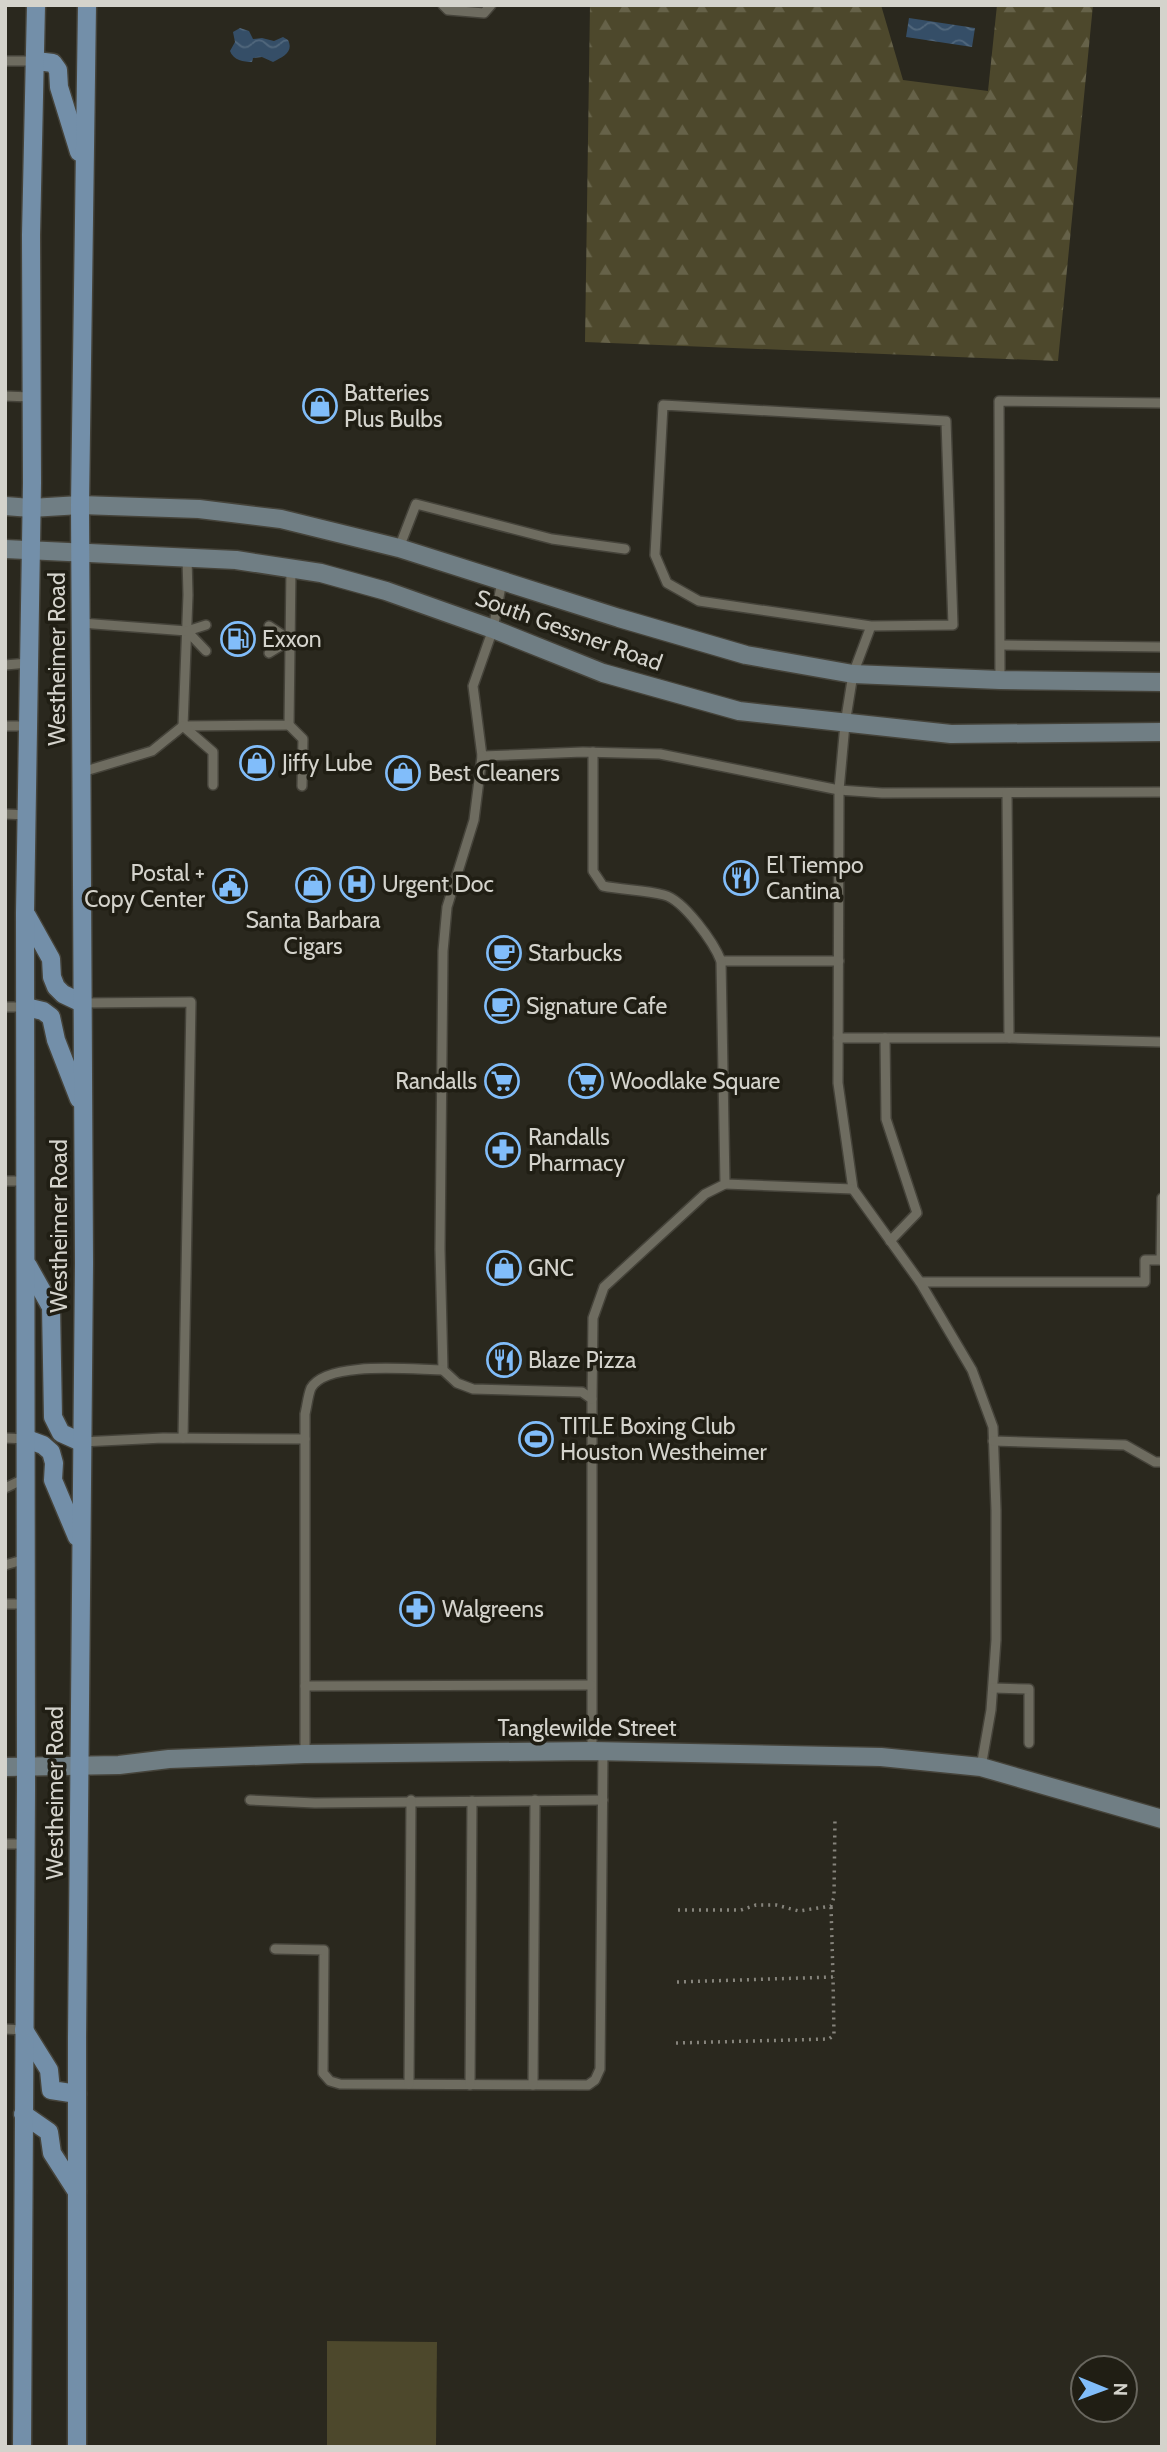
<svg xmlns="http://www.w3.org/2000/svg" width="1167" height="2452" viewBox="0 0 1167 2452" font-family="Cabin,sans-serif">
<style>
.forest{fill:url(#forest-firs)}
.pitch{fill:#4d482c}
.water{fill:url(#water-waves)}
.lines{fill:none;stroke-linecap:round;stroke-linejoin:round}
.lane-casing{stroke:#45433a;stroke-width:12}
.secondary-casing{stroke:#45433a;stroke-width:21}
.primary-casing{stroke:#45433a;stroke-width:21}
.path{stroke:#86847c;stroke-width:3.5;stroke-dasharray:2 5;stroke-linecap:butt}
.lane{stroke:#6e6c60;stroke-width:9}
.secondary{stroke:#707e84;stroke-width:18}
.primary{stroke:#738fa9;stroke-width:18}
.labels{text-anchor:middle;stroke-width:7;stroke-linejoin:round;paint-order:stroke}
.poi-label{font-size:23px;fill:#d4d3cc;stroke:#201e14;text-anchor:start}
.street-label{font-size:23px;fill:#d4d3cc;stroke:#201e14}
</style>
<defs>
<pattern id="forest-firs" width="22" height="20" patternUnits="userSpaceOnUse" patternTransform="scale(1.75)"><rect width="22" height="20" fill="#4d482c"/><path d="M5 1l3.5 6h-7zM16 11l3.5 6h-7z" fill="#666249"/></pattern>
<pattern id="water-waves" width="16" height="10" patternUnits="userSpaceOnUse" patternTransform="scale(1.75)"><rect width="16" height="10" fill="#354e67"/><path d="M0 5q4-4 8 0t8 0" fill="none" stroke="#51677c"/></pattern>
</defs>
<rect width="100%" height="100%" fill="#2a281e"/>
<!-- forest -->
<polygon class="forest" points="590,5 881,5 903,80 988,91 997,5 1093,5 1058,361 585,342"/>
<!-- pitch -->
<polygon class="pitch" points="327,2341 437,2342 436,2447 327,2447"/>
<!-- water -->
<g class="water">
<polygon points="909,18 975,28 972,47 906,37"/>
<path d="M240,28l9,3 4,8 9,-1 12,3 9,-4 5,3c6,12 -5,17 -15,22l-11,-5 -9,1 -1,4c-8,0 -19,-2 -22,-11l5,-9 -2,-10z"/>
</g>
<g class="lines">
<!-- lane casing -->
<g class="lane-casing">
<g id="lane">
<polyline points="443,5 448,10 484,13 491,5"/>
<polyline points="5,61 36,61"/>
<polyline points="5,396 30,397"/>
<polyline points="399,548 416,504 552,539 625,549"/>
<polyline points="187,558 188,595 183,726 289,725 291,568"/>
<polyline points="502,581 493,629 473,686 482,756 583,752 660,754 839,790 882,793 1162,792"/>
<polyline points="81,623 187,631"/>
<polyline points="269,626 290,640 269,653"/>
<polyline points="871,626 699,601 667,583 655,555 663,405 946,421 953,625 871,626 853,674 845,724 839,790 838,1083 853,1189 920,1282 972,1370 993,1427 996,1510 996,1640 991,1710 981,1767"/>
<polyline points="1001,645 1162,647"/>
<polyline points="206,651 187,631 206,625"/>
<polyline points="5,665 29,663"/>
<polyline points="1000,680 999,401 1162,403"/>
<polyline points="289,725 303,739 302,786"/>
<polyline points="5,726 28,726"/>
<polyline points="482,756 474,820 447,907 443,951 440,1249 443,1370 457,1383 473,1389 582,1392 592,1399 592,1751"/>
<polyline points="82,772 152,751 183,726 213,752 213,785"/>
<polyline points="5,814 27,815"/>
<polyline points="721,961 839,961"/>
<polyline points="82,1003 191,1002 183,1438"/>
<polyline points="5,1007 26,1007"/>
<polyline points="838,1038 1009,1038 1007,793"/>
<polyline points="885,1038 886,1119 917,1213 890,1241"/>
<polyline points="1009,1038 1162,1042"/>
<polyline points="5,1181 27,1181"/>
<polyline points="725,1184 853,1189"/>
<polyline points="1161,1260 1162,1198"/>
<polyline points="920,1282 1145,1282 1145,1260 1162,1260"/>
<path d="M592,1399l1,-81 11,-31 101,-93 20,-10 -4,-223c-7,-18 -37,-61 -57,-66 -19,-5 -41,-5 -61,-9l-10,-15v-119"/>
<polyline points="5,1438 27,1439"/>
<polyline points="993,1441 1125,1445 1155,1462 1162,1462"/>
<polyline points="81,1442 163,1438 305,1439"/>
<polyline points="5,1488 26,1478"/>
<polyline points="5,1565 26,1559"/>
<polyline points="5,1604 26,1604"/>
<path d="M305,1686v-272c2,-8 3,-19 6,-26 16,-28 104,-18 132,-18"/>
<polyline points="993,1688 1029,1689 1029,1743"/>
<polyline points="305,1754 305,1686 591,1685"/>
<polyline points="250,1800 315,1803 603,1800"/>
<polyline points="5,1844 26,1844"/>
<polyline points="275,1949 324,1950 323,2073 330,2081 340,2084 588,2085 595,2080 600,2069 603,1751"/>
<polyline points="5,2029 24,2030"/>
<polyline points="409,2084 411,1800"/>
<polyline points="470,2085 472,1801"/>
<polyline points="533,2085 535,1800"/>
</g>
</g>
<!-- secondary casing -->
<g class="secondary-casing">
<g id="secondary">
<polyline points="5,506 31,508 80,505 199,509 281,519 399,548 619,618 746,655 853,674 1000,680 1162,682"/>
<polyline points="5,549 236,560 321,573 386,591 493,629 603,673 739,711 951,734 1162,732"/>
<polyline points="5,1767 119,1765 169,1759 305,1754 592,1751 881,1757 981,1767 1162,1819"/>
</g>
</g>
<!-- primary casing -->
<g class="primary-casing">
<g id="primary">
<polyline points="36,61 53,63 58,70 59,87 79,152"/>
<polyline points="27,916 51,959 52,977 56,987 63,994 82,1003"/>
<polyline points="26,1007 43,1011 51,1017 56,1040 79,1099"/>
<polyline points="28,1266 51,1307 53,1417 61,1433 81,1442"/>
<polyline points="27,1439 43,1445 51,1452 54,1463 53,1480 77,1537"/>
<polyline points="24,2030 49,2070 51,2090 77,2094"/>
<polyline points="23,2114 49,2132 52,2153 77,2192"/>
<polyline points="22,2447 26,1789 25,913 32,483 31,235 36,5"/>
<polyline points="77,2447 77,2038 84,1263 80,505 87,5"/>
</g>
</g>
<!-- path -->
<g class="path">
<polyline points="678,1910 741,1910 756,1905 776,1905 799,1911 831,1906 834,1897 835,1817"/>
<polyline points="677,1982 833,1977 831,1906"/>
<polyline points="676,2043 829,2039 834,2035 833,1977"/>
</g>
<!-- lane -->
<use href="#lane" class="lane"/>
<!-- secondary -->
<use href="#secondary" class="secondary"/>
<!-- primary -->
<use href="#primary" class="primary"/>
</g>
<!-- icons -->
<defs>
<g id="shop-ring" transform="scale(1.75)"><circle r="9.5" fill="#201e14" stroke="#81bdfa" stroke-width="1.5"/><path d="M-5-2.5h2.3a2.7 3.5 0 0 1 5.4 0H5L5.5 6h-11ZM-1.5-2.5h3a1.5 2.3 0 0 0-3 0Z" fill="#81bdfa"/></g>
<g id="fuel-ring" transform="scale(1.75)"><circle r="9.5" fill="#201e14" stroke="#81bdfa" stroke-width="1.5"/><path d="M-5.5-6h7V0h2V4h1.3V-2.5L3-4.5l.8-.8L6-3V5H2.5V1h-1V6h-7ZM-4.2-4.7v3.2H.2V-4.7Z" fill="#81bdfa"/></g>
<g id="restaurant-ring" transform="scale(1.75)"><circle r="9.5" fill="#201e14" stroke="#81bdfa" stroke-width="1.5"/><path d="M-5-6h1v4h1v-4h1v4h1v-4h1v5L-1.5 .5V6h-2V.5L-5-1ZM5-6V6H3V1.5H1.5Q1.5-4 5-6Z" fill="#81bdfa"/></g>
<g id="hospital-ring" transform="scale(1.75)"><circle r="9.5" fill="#201e14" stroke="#81bdfa" stroke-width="1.5"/><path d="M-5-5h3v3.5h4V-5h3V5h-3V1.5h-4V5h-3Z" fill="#81bdfa"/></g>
<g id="civic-ring" transform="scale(1.75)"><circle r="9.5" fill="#201e14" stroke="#81bdfa" stroke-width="1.5"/><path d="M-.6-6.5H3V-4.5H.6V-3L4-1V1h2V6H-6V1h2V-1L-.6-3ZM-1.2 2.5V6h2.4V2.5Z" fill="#81bdfa"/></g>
<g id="cafe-ring" transform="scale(1.75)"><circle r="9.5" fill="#201e14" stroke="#81bdfa" stroke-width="1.5"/><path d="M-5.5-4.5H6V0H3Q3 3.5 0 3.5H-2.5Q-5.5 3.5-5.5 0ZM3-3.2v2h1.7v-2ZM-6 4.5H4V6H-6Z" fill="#81bdfa"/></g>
<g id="supermarket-ring" transform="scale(1.75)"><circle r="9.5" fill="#201e14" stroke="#81bdfa" stroke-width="1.5"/><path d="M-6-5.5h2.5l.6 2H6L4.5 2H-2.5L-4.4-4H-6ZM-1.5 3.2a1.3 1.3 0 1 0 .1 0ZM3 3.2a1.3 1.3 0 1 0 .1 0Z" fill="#81bdfa"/></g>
<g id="pharmacy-ring" transform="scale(1.75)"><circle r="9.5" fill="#201e14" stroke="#81bdfa" stroke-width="1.5"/><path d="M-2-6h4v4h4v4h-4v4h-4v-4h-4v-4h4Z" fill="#81bdfa"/></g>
<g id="stadium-ring" transform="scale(1.75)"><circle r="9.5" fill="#201e14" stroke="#81bdfa" stroke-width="1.5"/><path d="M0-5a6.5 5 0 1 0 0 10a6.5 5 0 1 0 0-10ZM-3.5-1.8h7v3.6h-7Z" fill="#81bdfa"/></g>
</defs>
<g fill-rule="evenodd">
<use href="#shop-ring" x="320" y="406"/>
<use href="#fuel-ring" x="238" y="639"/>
<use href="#shop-ring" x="257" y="763"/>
<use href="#shop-ring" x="403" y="773"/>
<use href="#restaurant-ring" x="741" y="878"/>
<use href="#hospital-ring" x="357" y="884"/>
<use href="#shop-ring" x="313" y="885"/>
<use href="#civic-ring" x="230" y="886"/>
<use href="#cafe-ring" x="504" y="953"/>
<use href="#cafe-ring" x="502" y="1006"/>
<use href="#supermarket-ring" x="502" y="1081"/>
<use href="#supermarket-ring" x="586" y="1081"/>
<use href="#pharmacy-ring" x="503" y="1150"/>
<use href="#shop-ring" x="504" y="1268"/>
<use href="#restaurant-ring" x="504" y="1360"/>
<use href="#stadium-ring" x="536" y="1439"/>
<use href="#pharmacy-ring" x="417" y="1609"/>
</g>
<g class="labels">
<!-- poi labels -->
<g class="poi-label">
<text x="344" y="401">Batteries<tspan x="344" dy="26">Plus Bulbs</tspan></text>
<text x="262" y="647">Exxon</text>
<text x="282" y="771">Jiffy Lube</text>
<text x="428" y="781">Best Cleaners</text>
<text x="766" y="873">El Tiempo<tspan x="766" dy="26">Cantina</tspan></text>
<text x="205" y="881" text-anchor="end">Postal +<tspan x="205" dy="26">Copy Center</tspan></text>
<text x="382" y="892">Urgent Doc</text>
<text x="313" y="928" text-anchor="middle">Santa Barbara<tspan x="313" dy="26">Cigars</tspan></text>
<text x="528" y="961">Starbucks</text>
<text x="526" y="1014">Signature Cafe</text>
<text x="477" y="1089" text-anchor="end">Randalls</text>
<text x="610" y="1089">Woodlake Square</text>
<text x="528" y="1145">Randalls<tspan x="528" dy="26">Pharmacy</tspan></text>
<text x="528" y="1276">GNC</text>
<text x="528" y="1368">Blaze Pizza</text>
<text x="560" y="1434">TITLE Boxing Club<tspan x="560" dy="26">Houston Westheimer</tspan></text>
<text x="442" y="1617">Walgreens</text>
</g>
<!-- street labels -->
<g class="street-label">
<text transform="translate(569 630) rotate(20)" y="8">South Gessner Road</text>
<text transform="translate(57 659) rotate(-90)" y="8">Westheimer Road</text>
<text transform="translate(59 1226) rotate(-90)" y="8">Westheimer Road</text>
<text x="587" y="1736">Tanglewilde Street</text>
<text transform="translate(55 1793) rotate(-90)" y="8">Westheimer Road</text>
</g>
</g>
<!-- border -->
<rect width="1167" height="2452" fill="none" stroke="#d4d3cc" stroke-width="14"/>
<!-- north arrow -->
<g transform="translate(1104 2389) rotate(91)"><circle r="33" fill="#201e14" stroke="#68665e" stroke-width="2"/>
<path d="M0-5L12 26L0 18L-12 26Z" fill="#81bdfa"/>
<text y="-10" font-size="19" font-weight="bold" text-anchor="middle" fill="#d4d3cc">N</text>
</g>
</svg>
